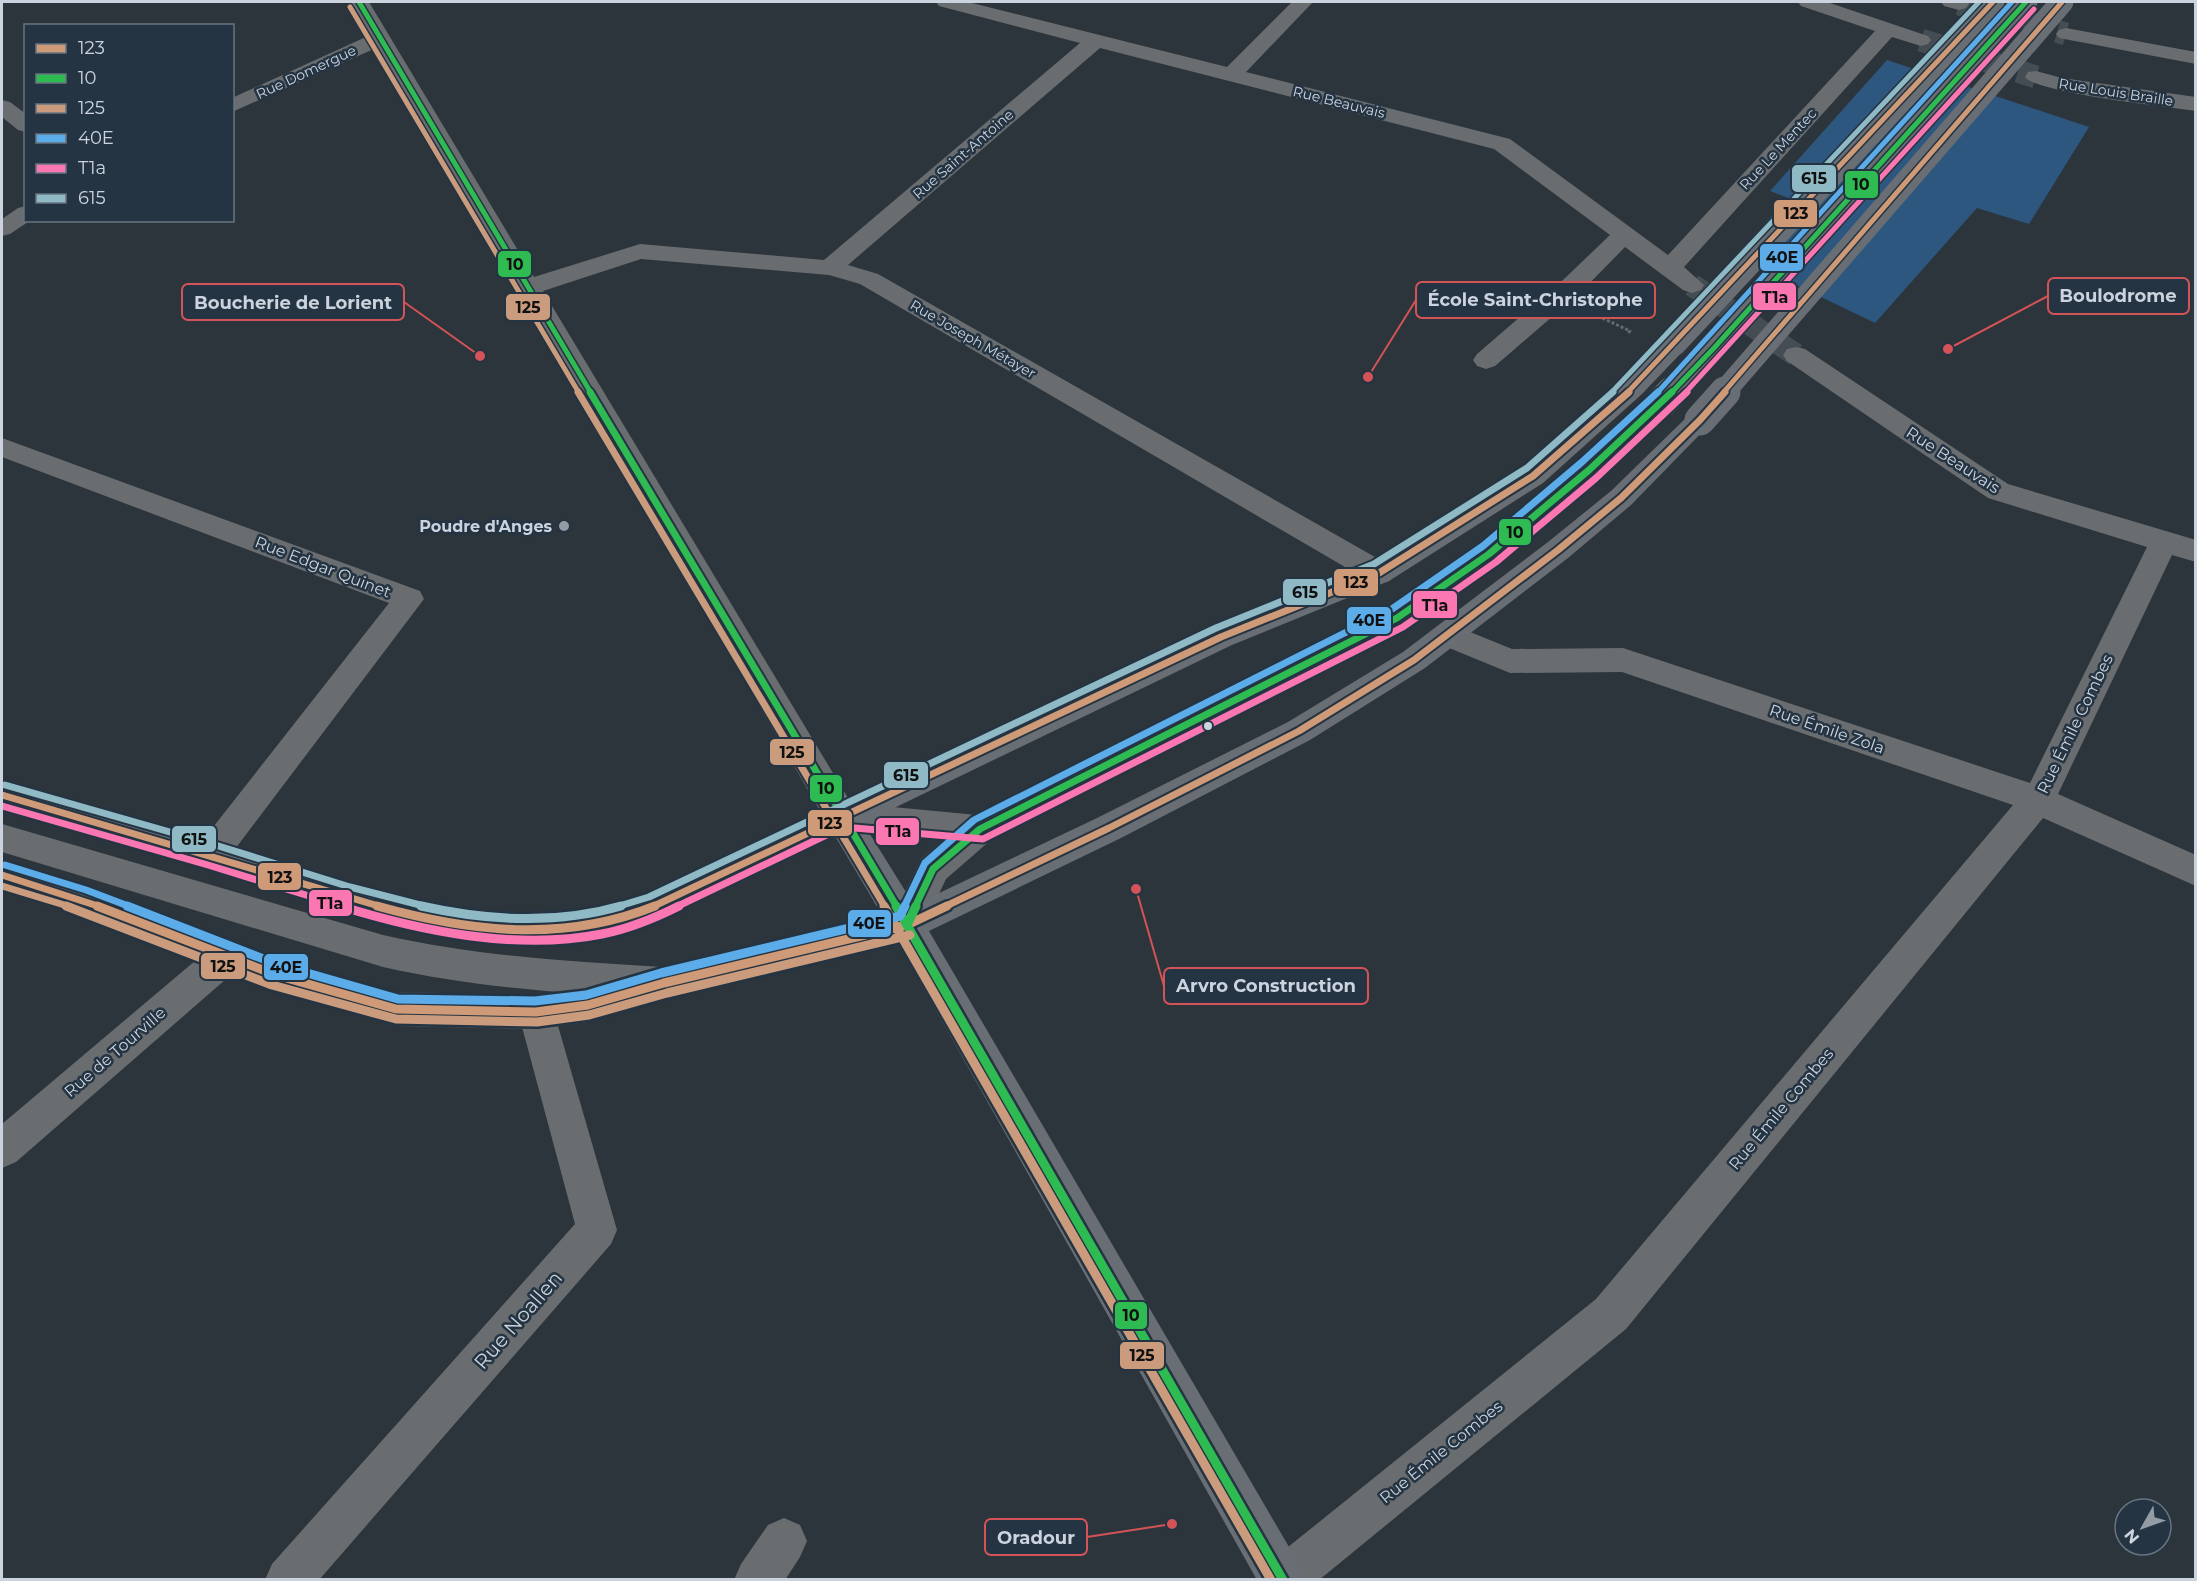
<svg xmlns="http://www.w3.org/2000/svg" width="2197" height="1581" font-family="Montserrat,sans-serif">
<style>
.green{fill:#2d577f}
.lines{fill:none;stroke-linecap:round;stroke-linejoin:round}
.minor-tunnel{stroke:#444c54;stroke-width:23;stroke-dasharray:23 11;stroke-linecap:butt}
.path{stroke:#666a6e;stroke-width:3;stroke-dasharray:3 2;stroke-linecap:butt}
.minor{fill:#696d70;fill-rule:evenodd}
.major{fill:#686e73;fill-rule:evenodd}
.minor-bridge-far1{stroke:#696d70;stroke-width:23}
.minor-bridge{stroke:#696d70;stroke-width:31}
.major-bridge-far1{stroke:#686e73;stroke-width:23}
.major-bridge{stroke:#686e73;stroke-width:31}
.bus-1-far2-casing{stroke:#253443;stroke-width:8}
.bus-1-far1-casing{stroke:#253443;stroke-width:11}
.bus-1-casing{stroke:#253443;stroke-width:14}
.bus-2-far2-casing{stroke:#253443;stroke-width:8}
.bus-2-far1-casing{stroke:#253443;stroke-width:11}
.bus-2-casing{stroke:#253443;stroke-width:14}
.bus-3-far2-casing{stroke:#253443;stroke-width:8}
.bus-3-far1-casing{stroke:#253443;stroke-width:11}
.bus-3-casing{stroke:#253443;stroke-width:14}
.bus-4-far2-casing{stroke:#253443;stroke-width:8}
.bus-4-far1-casing{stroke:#253443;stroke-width:11}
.bus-4-casing{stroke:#253443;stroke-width:14}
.bus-5-far2-casing{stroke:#253443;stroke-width:8}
.bus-5-far1-casing{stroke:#253443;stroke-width:11}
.bus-5-casing{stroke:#253443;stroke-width:14}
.bus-6-far2-casing{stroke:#253443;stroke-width:8}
.bus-6-far1-casing{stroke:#253443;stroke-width:11}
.bus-6-casing{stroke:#253443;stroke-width:14}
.bus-1-far2{stroke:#ce9a77;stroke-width:5}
.bus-1-far1{stroke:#ce9a77;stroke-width:7}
.bus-1{stroke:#ce9a77;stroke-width:9}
.bus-2-far2{stroke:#2ebc52;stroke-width:5}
.bus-2-far1{stroke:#2ebc52;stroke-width:7}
.bus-2{stroke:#2ebc52;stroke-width:9}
.bus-3-far2{stroke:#ca9c7d;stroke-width:5}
.bus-3-far1{stroke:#ca9c7d;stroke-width:7}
.bus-3{stroke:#ca9c7d;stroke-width:9}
.bus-4-far2{stroke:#5bace8;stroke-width:5}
.bus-4-far1{stroke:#5bace8;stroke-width:7}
.bus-4{stroke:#5bace8;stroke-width:9}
.bus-5-far2{stroke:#fb77b2;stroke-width:5}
.bus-5-far1{stroke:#fb77b2;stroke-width:7}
.bus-5{stroke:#fb77b2;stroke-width:9}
.bus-6-far2{stroke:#8eb9c5;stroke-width:5}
.bus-6-far1{stroke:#8eb9c5;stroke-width:7}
.bus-6{stroke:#8eb9c5;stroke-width:9}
.poi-dot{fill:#939ca5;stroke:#253443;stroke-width:2}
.bus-dot{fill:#cbd4de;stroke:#253443;stroke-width:2}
.labels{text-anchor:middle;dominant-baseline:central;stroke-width:5;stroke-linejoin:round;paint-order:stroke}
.far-street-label{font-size:14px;fill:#cbd4de;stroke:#253443}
.street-label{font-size:16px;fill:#cbd4de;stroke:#253443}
.poi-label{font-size:16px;font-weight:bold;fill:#cbd4de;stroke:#253443;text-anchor:end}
.near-street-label{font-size:20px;fill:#cbd4de;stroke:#253443}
.leader{fill:none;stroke:#d35356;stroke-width:2}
.callout-dot{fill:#d35356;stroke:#253443;stroke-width:2}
.callout{fill:#253443;stroke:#d35356;stroke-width:2}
.callout-label{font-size:18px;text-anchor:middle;font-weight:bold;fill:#cbd4de}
.line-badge{stroke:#253443;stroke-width:2}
.pale-badge-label{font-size:16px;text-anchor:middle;font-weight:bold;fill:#111}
</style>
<rect width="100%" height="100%" fill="#2c343c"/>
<!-- green -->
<path class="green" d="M1887,60l202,67 -60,97 -52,-16 -102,115 -140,-67 53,-58 -18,-7z"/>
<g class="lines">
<!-- minor-tunnel -->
<path class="minor-tunnel" d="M1959,4l107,30
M1921,40l115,37
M1692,285l104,70"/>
<!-- path -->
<path class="path" d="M1598,316l32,15 -2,2"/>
<!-- minor -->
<path class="minor" d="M349,2h20l165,275 106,-33 184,16 256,-217 -141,-37 -3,-4h32l259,65 65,-65h21l-67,70 264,67 158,116 207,-224 -74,-25 -3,-4h29l101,34 3,4 -3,4 -7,2 -29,-9 -208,230 20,18 -3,5 -9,3 -9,-3 -58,-43 -44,45 -86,74 -9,3 -9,-3 -4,-6 4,-6 86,-74 47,-45 -116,-86 -394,-101 -252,217 30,9 511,291 5,8 -5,8 -10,3 -10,-3 -509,-297 -31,-9 -188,-16 -98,32 308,512 126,12 409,-205 93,-64 100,-83 74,-67 9,-3 9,3 4,6 -4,6 -72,69 -100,85 -91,64 -416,213 -46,40 -27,57 -12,5 -12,-5 -6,-11 32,-66 22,-19 -102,-10 -12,-4 -453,-778 -144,64v-14l136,-62z
M1941,2h26l2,2 -3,4 -7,2 -15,-4z
M2066,28l130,24v12l-137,-26 -3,-4 3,-4z
M2036,71l26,7 134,19v14c-27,-4 -160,-18 -171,-34l3,-5z
M2,100l8,2 16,12v18l-8,-2 -16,-13z
M26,206v14h5l-21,14 -8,2v-17l16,-11z
M1796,347l9,2 203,135 188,56v22l-24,-7 -114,239 138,61v31l-153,-68 -417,511 -307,251h-59l7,-16 329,-265 417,-494 -391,-133 -112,1 -73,-30 -4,-8 4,-8 11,-4 64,26 111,-1 407,135 117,-236 -159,-49 -201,-137 -4,-6 4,-6z
M2,438l418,153 4,8 -201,266 -12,5 -12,-5 -5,-10 5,-10 190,-242 -387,-146z
M2,824l381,111c92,21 185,26 279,32l13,4 5,12 -5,12 -13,4c-94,-6 -187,-11 -279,-32l-381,-115z
M228,939l13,5 5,11 -5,11 -225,196 -14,6v-44l213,-180z
M536,995l13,5 5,12 63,218 -6,14 -292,336h-54l7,-16 303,-340 -57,-212 5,-12z
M784,1518l16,7 7,16 -7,16 -15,23h-51l7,-16 27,-39z"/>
<!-- major -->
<path class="major" d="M1675,336l9,2 4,6 -4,6 -42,44 -99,89 -154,98 -157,64 -369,178 51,82 183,-87 191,-96 115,-70 145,-110 63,-51 79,-77 10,-3 10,3 4,6 -83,85 -63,53 -143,110 -115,72 -189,98 -192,93 370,633 7,16h-49l-359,-637 -234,56 -76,23 -52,7 -140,-3 -120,-35 -199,-77 -75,-24v-30l80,25 195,74 119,33 140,3 52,-7 76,-21 218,-52 -47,-79 -170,82 -65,22 -61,7 -66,-6 -85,-16 -177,-55 -209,-61v-28l209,59 177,55 85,14 66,6 61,-7 44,-14 566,-265 159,-64 154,-96 101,-87 42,-44z"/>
<!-- minor-bridge-far1 -->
<path class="minor-bridge-far1" d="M1671,393l43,-45 312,-346"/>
<!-- minor-bridge -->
<path class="minor-bridge" d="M1662,402l10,-10"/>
<!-- major-bridge-far1 -->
<path class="major-bridge-far1" d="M1675,344l318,-342
M1723,393l339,-391"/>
<!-- major-bridge -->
<path class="major-bridge" d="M1700,420l25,-28"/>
<!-- bus-1-far2 casing -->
<g class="bus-1-far2-casing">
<path id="bus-1-far2" d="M1627,393l366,-391
M1723,393l339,-391"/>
</g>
<!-- bus-1-far1 casing -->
<g class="bus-1-far1-casing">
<path id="bus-1-far1" d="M2,795l380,112
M2,875l99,32
M652,907l569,-270 158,-64 154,-97 96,-84
M944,907l165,-79 190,-97 115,-71 144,-110 63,-52 79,-78 25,-28"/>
</g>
<!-- bus-1 casing -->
<g class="bus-1-casing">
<path id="bus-1" d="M97,906l179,69 120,34 140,3 52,-7 76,-22 243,-58 40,-19
M377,906c93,26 186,37 278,0"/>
</g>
<!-- bus-2-far2 casing -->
<g class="bus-2-far2-casing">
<path id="bus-2-far2" d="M359,2l232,391
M1671,393l43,-45 312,-346"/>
</g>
<!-- bus-2-far1 casing -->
<g class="bus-2-far1-casing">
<path id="bus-2-far1" d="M590,392l307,515
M915,907l18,-38 47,-40 417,-211 92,-64 100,-84 83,-78"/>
</g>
<!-- bus-2 casing -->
<g class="bus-2-casing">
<path id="bus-2" d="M896,906l387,674
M907,925l9,-19"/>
</g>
<!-- bus-3-far2 casing -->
<g class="bus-3-far2-casing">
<path id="bus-3-far2" d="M350,7l229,386"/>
</g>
<!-- bus-3-far1 casing -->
<g class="bus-3-far1-casing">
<path id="bus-3-far1" d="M578,392l307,515
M2,886l69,21"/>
</g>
<!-- bus-3 casing -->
<g class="bus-3-casing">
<path id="bus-3" d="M66,906l206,79 124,34 141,3 52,-7 78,-22 243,-58
M884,906l387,674"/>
</g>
<!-- bus-4-far2 casing -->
<g class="bus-4-far2-casing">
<path id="bus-4-far2" d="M1657,393l355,-391"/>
</g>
<!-- bus-4-far1 casing -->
<g class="bus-4-far1-casing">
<path id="bus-4-far1" d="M5,865l81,25 45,17
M904,907l21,-44 49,-43 418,-211 91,-63 99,-84 76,-70"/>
</g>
<!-- bus-4 casing -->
<g class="bus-4-casing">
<path id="bus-4" d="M127,906l152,59 119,34 137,2 51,-6 75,-22 239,-57 5,-10"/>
</g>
<!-- bus-5-far2 casing -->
<g class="bus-5-far2-casing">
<path id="bus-5-far2" d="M1685,393l349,-384"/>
</g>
<!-- bus-5-far1 casing -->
<g class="bus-5-far1-casing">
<path id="bus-5-far1" d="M2,806l206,59 137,42
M676,907l167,-80 140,12 420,-212 93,-65 100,-84 91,-86"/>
</g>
<!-- bus-5 casing -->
<g class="bus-5-casing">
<path id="bus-5" d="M340,906c81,25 176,45 262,28 26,-5 53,-16 77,-28"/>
</g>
<!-- bus-6-far2 casing -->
<g class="bus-6-far2-casing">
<path id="bus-6-far2" d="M1611,393l368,-391"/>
</g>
<!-- bus-6-far1 casing -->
<g class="bus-6-far1-casing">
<path id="bus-6-far1" d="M5,785l207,59 138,43 78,20
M616,907l33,-10 567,-269 158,-64 153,-96 86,-76"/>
</g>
<!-- bus-6 casing -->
<g class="bus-6-casing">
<path id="bus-6" d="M421,906c67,15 134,19 200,0"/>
</g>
<!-- bus-1-far2 -->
<use href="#bus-1-far2" class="bus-1-far2"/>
<!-- bus-1-far1 -->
<use href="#bus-1-far1" class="bus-1-far1"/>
<!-- bus-1 -->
<use href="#bus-1" class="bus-1"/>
<!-- bus-2-far2 -->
<use href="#bus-2-far2" class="bus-2-far2"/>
<!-- bus-2-far1 -->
<use href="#bus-2-far1" class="bus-2-far1"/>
<!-- bus-2 -->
<use href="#bus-2" class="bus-2"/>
<!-- bus-3-far2 -->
<use href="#bus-3-far2" class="bus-3-far2"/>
<!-- bus-3-far1 -->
<use href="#bus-3-far1" class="bus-3-far1"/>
<!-- bus-3 -->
<use href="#bus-3" class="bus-3"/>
<!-- bus-4-far2 -->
<use href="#bus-4-far2" class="bus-4-far2"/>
<!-- bus-4-far1 -->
<use href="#bus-4-far1" class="bus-4-far1"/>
<!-- bus-4 -->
<use href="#bus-4" class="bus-4"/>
<!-- bus-5-far2 -->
<use href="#bus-5-far2" class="bus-5-far2"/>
<!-- bus-5-far1 -->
<use href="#bus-5-far1" class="bus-5-far1"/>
<!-- bus-5 -->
<use href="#bus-5" class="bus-5"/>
<!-- bus-6-far2 -->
<use href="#bus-6-far2" class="bus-6-far2"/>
<!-- bus-6-far1 -->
<use href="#bus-6-far1" class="bus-6-far1"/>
<!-- bus-6 -->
<use href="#bus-6" class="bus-6"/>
</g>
<!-- markers -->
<circle class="poi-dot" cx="564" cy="526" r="6"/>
<circle class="bus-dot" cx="1208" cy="726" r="5"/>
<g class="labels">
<!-- far-street labels -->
<g class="far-street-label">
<text transform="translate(306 72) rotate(-25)">Rue Domergue</text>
<text transform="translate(2116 92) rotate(9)">Rue Louis Braille</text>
<text transform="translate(1339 102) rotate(14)">Rue Beauvais</text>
<text transform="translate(1778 149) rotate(-47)">Rue Le Mentec</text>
<text transform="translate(963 154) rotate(-41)">Rue Saint-Antoine</text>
<text transform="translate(973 339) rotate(30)">Rue Joseph Métayer</text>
</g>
<!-- street labels -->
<g class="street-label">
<text transform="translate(1953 460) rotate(33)">Rue Beauvais</text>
<text transform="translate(323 567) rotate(21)">Rue Edgar Quinet</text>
<text transform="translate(2075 724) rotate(-64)">Rue Émile Combes</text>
<text transform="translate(1827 729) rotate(19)">Rue Émile Zola</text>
<text transform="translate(115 1052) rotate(-41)">Rue de Tourville</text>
<text transform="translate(1781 1109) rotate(-50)">Rue Émile Combes</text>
<text transform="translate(1441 1452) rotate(-39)">Rue Émile Combes</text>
</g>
<!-- poi labels -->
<g class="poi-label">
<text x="552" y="526">Poudre d'Anges</text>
</g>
<!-- near-street labels -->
<g class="near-street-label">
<text transform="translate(518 1320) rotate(-49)">Rue Noallen</text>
</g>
</g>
<!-- callouts -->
<path class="leader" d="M1948 349L2048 296M1368 377L1416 300M480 356L404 302M1136 889L1164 986M1172 1524L1087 1537"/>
<g class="callout-dot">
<circle cx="1948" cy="349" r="6"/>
<circle cx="1368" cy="377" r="6"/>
<circle cx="480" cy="356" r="6"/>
<circle cx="1136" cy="889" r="6"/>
<circle cx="1172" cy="1524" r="6"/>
</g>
<g class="callout">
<rect x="2048" y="278" width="141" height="36" rx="6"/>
<rect x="1416" y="282" width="239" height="36" rx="6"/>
<rect x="182" y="284" width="222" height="36" rx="6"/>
<rect x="1164" y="968" width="204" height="36" rx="6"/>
<rect x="985" y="1519" width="102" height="36" rx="6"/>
</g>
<g class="callout-label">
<text x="2118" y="302">Boulodrome</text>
<text x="1535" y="306">École Saint-Christophe</text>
<text x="293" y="309">Boucherie de Lorient</text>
<text x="1266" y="992">Arvro Construction</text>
<text x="1036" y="1544">Oradour</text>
</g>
<g class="line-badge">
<rect x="1791" y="164" width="46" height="29" rx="6" fill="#8eb9c5"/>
<rect x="1844" y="170" width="35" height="29" rx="6" fill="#2ebc52"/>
<rect x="1773" y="199" width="45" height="29" rx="6" fill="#ce9a77"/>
<rect x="1759" y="243" width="45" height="29" rx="6" fill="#5bace8"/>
<rect x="497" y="250" width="35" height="28" rx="6" fill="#2ebc52"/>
<rect x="1752" y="282" width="45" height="29" rx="6" fill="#fb77b2"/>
<rect x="505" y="293" width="46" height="28" rx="6" fill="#ca9c7d"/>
<rect x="1498" y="518" width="34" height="28" rx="6" fill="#2ebc52"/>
<rect x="1333" y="568" width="46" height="29" rx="6" fill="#ce9a77"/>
<rect x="1282" y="578" width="45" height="28" rx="6" fill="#8eb9c5"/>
<rect x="1412" y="590" width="46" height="29" rx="6" fill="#fb77b2"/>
<rect x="1346" y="606" width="46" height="29" rx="6" fill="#5bace8"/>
<rect x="769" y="738" width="46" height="28" rx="6" fill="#ca9c7d"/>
<rect x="883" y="761" width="46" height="28" rx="6" fill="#8eb9c5"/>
<rect x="809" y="774" width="34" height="29" rx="6" fill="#2ebc52"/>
<rect x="807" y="809" width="46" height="28" rx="6" fill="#ce9a77"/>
<rect x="875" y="817" width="45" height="29" rx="6" fill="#fb77b2"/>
<rect x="171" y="825" width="46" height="28" rx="6" fill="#8eb9c5"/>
<rect x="257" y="862" width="45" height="29" rx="6" fill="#ce9a77"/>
<rect x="308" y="889" width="45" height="28" rx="6" fill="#fb77b2"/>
<rect x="847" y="909" width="45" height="29" rx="6" fill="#5bace8"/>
<rect x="200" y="952" width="46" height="28" rx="6" fill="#ca9c7d"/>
<rect x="263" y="953" width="46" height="28" rx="6" fill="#5bace8"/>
<rect x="1114" y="1301" width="34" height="29" rx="6" fill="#2ebc52"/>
<rect x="1119" y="1341" width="46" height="29" rx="6" fill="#ca9c7d"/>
</g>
<g class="pale-badge-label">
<text x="1814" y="184">615</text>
<text x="1861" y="190">10</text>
<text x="1796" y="219">123</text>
<text x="1782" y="263">40E</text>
<text x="515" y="270">10</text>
<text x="1775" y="303">T1a</text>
<text x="528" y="313">125</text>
<text x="1515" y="538">10</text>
<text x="1356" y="588">123</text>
<text x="1305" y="598">615</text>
<text x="1435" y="611">T1a</text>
<text x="1369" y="626">40E</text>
<text x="792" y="758">125</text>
<text x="906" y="781">615</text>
<text x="826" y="794">10</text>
<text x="830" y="829">123</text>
<text x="898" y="837">T1a</text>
<text x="194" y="845">615</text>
<text x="280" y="883">123</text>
<text x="330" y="909">T1a</text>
<text x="869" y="929">40E</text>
<text x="223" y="972">125</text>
<text x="286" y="973">40E</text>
<text x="1131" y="1321">10</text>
<text x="1142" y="1361">125</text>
</g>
<!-- border -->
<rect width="2197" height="1581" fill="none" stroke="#cbd4de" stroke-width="6"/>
<!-- legend -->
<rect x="24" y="24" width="210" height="198" fill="#253443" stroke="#677481" stroke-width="1.5"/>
<rect x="36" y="44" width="30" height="9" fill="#ce9a77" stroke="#677481" stroke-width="1.5"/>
<text x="78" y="54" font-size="18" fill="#cbd4de">123</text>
<rect x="36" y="74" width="30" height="9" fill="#2ebc52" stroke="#677481" stroke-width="1.5"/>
<text x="78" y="84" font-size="18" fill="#cbd4de">10</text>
<rect x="36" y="104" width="30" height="9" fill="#ca9c7d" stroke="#677481" stroke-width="1.5"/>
<text x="78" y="114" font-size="18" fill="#cbd4de">125</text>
<rect x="36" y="134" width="30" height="9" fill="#5bace8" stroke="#677481" stroke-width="1.5"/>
<text x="78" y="144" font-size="18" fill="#cbd4de">40E</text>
<rect x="36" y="164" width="30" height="9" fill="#fb77b2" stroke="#677481" stroke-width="1.5"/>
<text x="78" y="174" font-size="18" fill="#cbd4de">T1a</text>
<rect x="36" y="194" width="30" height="9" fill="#8eb9c5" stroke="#677481" stroke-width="1.5"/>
<text x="78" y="204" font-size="18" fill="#cbd4de">615</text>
<!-- north arrow -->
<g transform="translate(2143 1527) rotate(230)"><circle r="28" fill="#253443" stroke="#677481" stroke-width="1.5"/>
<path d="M0-4.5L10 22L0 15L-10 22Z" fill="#939ca5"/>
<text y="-9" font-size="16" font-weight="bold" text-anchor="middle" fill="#cbd4de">N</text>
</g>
</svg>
